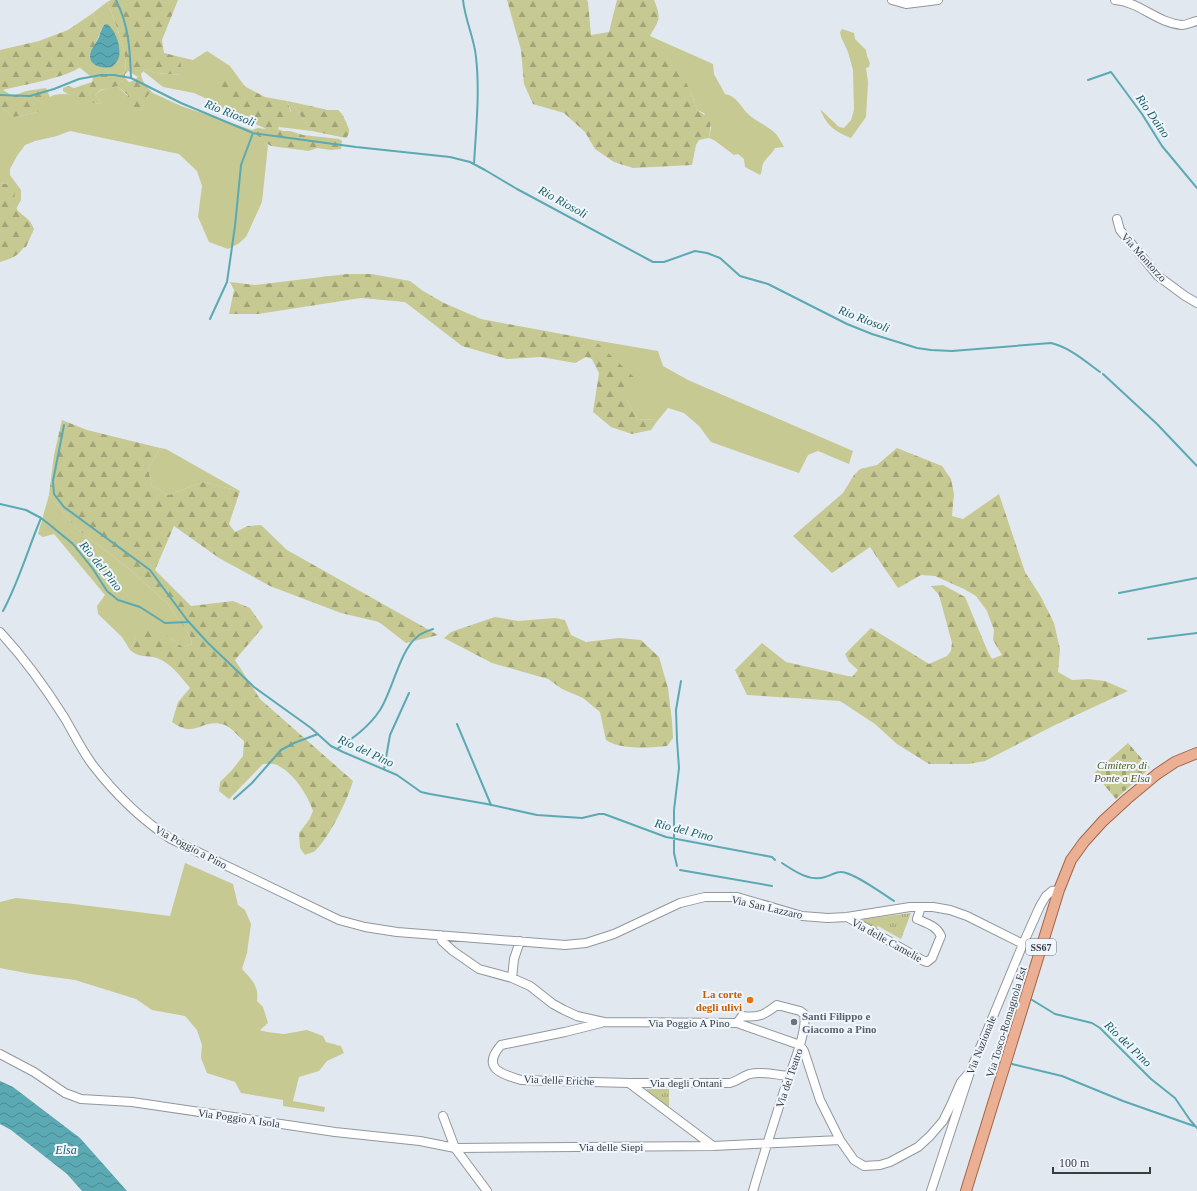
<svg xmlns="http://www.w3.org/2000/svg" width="1197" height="1191" font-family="'Times New Roman',serif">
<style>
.grass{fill:#c6c991}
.forest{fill:url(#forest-firs);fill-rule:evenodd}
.cemetery{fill:url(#cemetery-stones)}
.park{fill:url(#park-tufts)}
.water{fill:url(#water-waves)}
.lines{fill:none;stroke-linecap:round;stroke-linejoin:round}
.stream{stroke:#5ba9b3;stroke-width:2}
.minor-casing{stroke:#91979d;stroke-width:10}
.major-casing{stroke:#a46547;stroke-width:12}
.minor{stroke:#fff;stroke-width:8}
.major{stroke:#ebaf93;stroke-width:10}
.food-dot{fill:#e8710a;stroke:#eff6fd;stroke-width:1.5}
.worship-dot{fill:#6b7280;stroke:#eff6fd;stroke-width:1.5}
.labels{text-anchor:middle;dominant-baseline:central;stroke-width:4;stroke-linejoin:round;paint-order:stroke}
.shield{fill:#eff6fd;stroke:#707479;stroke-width:1}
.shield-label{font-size:10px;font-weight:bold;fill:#3a3d40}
.street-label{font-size:11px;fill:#3a3d40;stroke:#eff6fd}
.park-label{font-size:11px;font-style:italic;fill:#5b5c1a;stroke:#eff6fd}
.food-label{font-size:11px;font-weight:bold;fill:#c56008;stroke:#eff6fd;text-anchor:end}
.worship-label{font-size:11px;font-weight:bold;fill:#5b616d;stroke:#eff6fd;text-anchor:start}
.water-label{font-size:12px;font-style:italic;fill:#1b5c64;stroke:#eff6fd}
</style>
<defs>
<pattern id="forest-firs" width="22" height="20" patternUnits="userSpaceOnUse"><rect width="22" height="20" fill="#c6c991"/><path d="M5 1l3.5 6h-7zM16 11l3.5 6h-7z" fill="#a2a478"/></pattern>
<pattern id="cemetery-stones" width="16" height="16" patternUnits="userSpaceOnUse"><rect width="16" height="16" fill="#c6c991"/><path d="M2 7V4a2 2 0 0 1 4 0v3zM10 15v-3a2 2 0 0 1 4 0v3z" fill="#a2a478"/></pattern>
<pattern id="park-tufts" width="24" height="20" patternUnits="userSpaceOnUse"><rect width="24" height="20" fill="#c6c991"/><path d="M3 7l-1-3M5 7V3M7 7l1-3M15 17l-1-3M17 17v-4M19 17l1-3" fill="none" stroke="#a2a478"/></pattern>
<pattern id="water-waves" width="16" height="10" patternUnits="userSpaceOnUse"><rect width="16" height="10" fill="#5ba9b3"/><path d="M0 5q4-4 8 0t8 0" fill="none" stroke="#4c8b93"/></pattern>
</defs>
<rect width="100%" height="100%" fill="#e2e8ef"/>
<!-- grass -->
<path class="grass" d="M107,2c5,11 26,63 16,71 -4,4 -26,2 -33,3l-11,-9 12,-15 -1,7 29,-9 -4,-16 -11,-9 -3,5 -6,-9 -2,-8z
M842,29l12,4 1,6 11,11 1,6 3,7 -1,4 -3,1 2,14 -2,35 -15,21c-17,-7 -24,-12 -31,-29l19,18 5,1 7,-8 3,-10 -1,-40 -5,-18 -7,-15 -1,-5z
M650,36l63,28 1,10 11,20c11,2 14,10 21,18 8,9 21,13 30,22 3,4 6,9 8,13l-9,1c-2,4 -9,11 -11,14 -3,4 -1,9 -4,13l-15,-8 -1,-8 -6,-5 -4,1 -20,-15 -5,-2 2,-11 -7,-14 -7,-3 -6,-18z
M207,51l23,15 16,22 -6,-4 -14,7 8,21 -20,-7 -9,-7 -11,-5 -31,-6 -20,-16 2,-2 11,4 25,2 -1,-18 13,3z
M117,86l11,10 20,8 -2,-6 3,-4 4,-1 28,13 71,24 16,15 -6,57 -16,35 -8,7 -10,5 -19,-7 -11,-25 4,-31 -5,-15 -18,-17 -109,-23 -13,5 -22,5 -10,4 -8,11 -7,13v6l11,15v10l-5,9 -10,-25 -6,-1v-75h2l12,9 25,-5c3,-5 7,-13 11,-15 11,-7 35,0 45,7l6,-1 -6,-8c6,-7 14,-6 22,-9z
M287,101l5,1c6,11 13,19 20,29l-33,-4 12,-16z
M594,340l64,11 5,15 25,14 165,71 -4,13 -31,-13 -10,4 -9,18 -88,-31 -12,-16 -15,-13 -16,-5 -10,12 -21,-1 -10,-19 -17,-44z
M160,448l6,1 74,42 -38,-9 -33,13 -17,-9 -4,-17z
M49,495l27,33 51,39 41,37 22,32 2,8 -9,3 -13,-9 -34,-2 -6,14 -8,-13 -24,-23 -1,-8 8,-11 -51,-61 -11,3 -5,-3z
M185,863l48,21 5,21 7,5 6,14 -4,29 -5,16c10,11 17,17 15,32l6,6 5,16 -8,7 7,2 17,2 23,-4 16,6 3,6 15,4 3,7 -17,8 -8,10 -20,6 -6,24 32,6 -1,5 -41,-6v-6l-42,-7 -6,-11 -28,-9 -6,-15 1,-13 -5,-15 -12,-14 -33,-6 -16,-11 -61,-19 -44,-6 -31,-6v-66l16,-4 58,6 96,12z"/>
<!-- forest -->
<path class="forest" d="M111,0h67l-16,40 2,13 16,4 2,18 -26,-2 -11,-4 -4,5c1,8 6,13 12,19l-4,1 -3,4 3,6c-3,5 -5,9 -11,11l-12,-8 2,-12 -11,-9 -6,2 -11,2 -5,5 6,8 -6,1c-10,-7 -23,-5 -32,-13v-3l5,-2 6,2 18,-6 1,-4 -3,-2c7,-1 29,0 33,-3 10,-8 -11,-60 -16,-71zM128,71l10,6 -5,4 -4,1 -4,-4v-4z
M507,0h80l1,2 3,33 18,-3 8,-32h37c8,19 5,20 -4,36l11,10 15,18 15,28 6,18 14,9 -2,19 -10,2 -3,5 -4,20 -59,3 -19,-6 -19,-13 -10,-17 -21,-19 -31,-9 -9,-20 -3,-34z
M93,13l2,8 6,9c-4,11 -13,30 -22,38 -15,10 -57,17 -76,22l10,6 13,-5 20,-3 4,9 -11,15 -25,5 -12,-9h-2v-58l39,-9 29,-11z
M230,80l10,4 25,13 22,4 6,17 -5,6 -8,1 -2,4 5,2h7l13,4 36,4 3,2 -1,8 -10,1 -14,-2 -8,3 -38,-5 -7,-4 -12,-12 6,-2 8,1c-9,-6 -28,-9 -33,-18 -5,-9 -6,-18 -12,-26l3,-4z
M292,102l36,8h10c5,4 5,6 8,12 2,6 6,9 0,16l-34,-7c-7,-10 -14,-18 -20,-29z
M0,183l6,1 9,8c-4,25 12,19 19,37l-8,18c-4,1 -4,3 -7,6 -5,5 -13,7 -19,9z
M347,274h24l39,7 13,10 21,12 37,16 113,21 41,38 -8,22 10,19 21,1 -7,10 -19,4 -21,-7 -18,-15 6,-39 -7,-14 -6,-2 -11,6 -34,-6 -34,2 -45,-13 -57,-44 -44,-4 -103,16h-29l5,-24 -4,-8 25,3z
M62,420l25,10 73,18 -12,21 4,17 17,9 33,-13 38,9 -11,33 6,8 13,-6 13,-1 26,25 151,85 -32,8 -27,-21 -38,-9 -71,-27 -51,-28 -45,-32 -19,44 36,36 42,-5 17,7 13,19 -28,33 25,39 93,82c-5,18 -23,55 -37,69 -3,3 -7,3 -11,5l-5,-7 -1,-15 10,-13 4,-9c-6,-17 -18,-36 -34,-45 -4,-3 -11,-2 -16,-2l-34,35 -10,-8 1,-9 12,-12 11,-14 1,-15c-5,-4 -12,-13 -19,-16 -24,-8 -29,15 -53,-3l6,-20 12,-14c-9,-11 -19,-25 -33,-30 -10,-3 -18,0 -27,-8l6,-14 12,-10 22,12 13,9 9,-3 -2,-8 -22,-32 -41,-37 -51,-39 -27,-33 5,-40z
M897,448l45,18 9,13 3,15 -2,22 11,3 36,-25 26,78 16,25 13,26 6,26 -2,23 14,8 16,-1 17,2 23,10 -73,34 -70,36 -17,3h-39l-32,-20 -22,-20 -35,-23 -93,-6 -12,-25 27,-27 24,19 66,15 6,-7 -9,-8 -4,-8 26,-26 58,36 18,-8 4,-5 1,-8 -13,-48 -8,-9 12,-1 22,12 23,55 4,7 10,-4 -9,-15 1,-10 -7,-19 -11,-15 -12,-7 -29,-13 -14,-1 -23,13 -28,-41 -38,26 -39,-37 50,-43 11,-18 6,-6 17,-4z
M495,617l23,4 37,-3 10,2 6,15 15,7 33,-4 22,2 18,17 9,31 4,33 1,17 -6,8c-16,2 -47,4 -61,-6l-6,-28 -17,-14 -21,-9 -14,-10 -56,-16 -48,-25 7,-6z"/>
<!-- cemetery -->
<path class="cemetery" d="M1128,743l22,25 -34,31 -22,-26z"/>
<!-- park -->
<path class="park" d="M911,913l-10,26 -23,-13 -3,5 -14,-10 4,-2z
M647,1089h22v19l-22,-15z"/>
<!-- water -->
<path class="water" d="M107,24c9,6 14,23 12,33 -1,4 -4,7 -7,10 -11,2 -26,-2 -21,-16 2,-5 6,-9 8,-14 1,-5 3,-8 5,-12z
M0,1081l13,6 67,51 47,53h-45l-15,-17 -56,-44 -11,-6z"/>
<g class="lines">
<!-- stream -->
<path class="stream" d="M116,0c13,26 14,49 15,78
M463,0c2,20 11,37 13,57 4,35 0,72 -2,107
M1088,80l23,-8 31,42 20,32 35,42
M0,95l30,1 24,-7 25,-10 22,-4h13l17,3 50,25 72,30 103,14 94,10 20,5 15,8 32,19 136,73h11l31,-11 12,2 13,5 20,18 28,8 79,40 25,10 45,14 14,2 21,1 99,-8c18,4 34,18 49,29
M210,319l17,-37 8,-56 6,-61 12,-32
M1103,374l54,50 40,42
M64,425l-11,56 1,13 10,13 86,63 37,50 21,23 46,44 57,41 20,18 12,6 54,23 24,17 9,2 57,10 50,11 45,3 17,-4h5l62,23 106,20 3,3
M0,504l26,6 15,8 9,7 23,19 20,25 14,22 11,9 22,7 25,16 23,-1
M1119,593l78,-15
M3,611c16,-30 25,-62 38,-93
M1148,639l49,-6
M457,724l34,81
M337,749c16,-11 32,-22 43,-39 12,-18 20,-60 37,-73 4,-4 11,-6 16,-8
M384,769l6,-34 19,-42
M234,799l18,-16 29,-33 13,-7 24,-9
M782,863c12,8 28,19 43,14 5,-1 10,-5 15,-5 12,-1 43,22 54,29
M677,866l-3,-13v-43l5,-42 -2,-28 -1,-30 5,-29
M680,870l92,16
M1029,998l26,16 37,9 8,5 51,51 24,19 15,22 7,8
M1012,1064l50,12 61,25 71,25"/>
<!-- minor casing -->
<g class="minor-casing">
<path id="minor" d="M892,0l14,4 32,-4
M1115,0c25,2 42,23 67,25 5,0 10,-3 15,-4
M1117,219l3,11 38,46 27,20 12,7
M0,632c24,26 45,55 64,85 9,15 17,32 28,47 23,30 47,54 79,75l168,81 26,7 32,5 168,13 21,-2 28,-9 66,-31 25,-6h32l65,19 26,2 19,-1 63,-10h23l17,3 17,6 56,28
M847,917l77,44 3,1 5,-4 9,-22c-4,-10 -15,-13 -24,-17l4,-12
M440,935l2,6 11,10 26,18 33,9 18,8 23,18 11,6 13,6 27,6 133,1 63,22 4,6 16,49 20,40 14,20 10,6 16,-1 10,-3 28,-15 12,-11 13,-15 7,-14 11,-25 9,-10
M512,978l2,-19 6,-18
M601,1023l-36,9 -64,13c-20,23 0,29 20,35l108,3h101c7,-2 15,-8 20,-9 12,-3 27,1 39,2
M737,1023l5,-7c17,2 22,-1 35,-11l23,6 4,3c4,17 -13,56 -19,74 -11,34 -22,68 -32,103
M0,1054l34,18 31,21 16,6 51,3 203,30 85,9 35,7 258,-2 127,-6
M629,1083l84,63
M443,1116l12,32 32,43
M931,1191l39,-119 53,-128 17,-38 6,-10 6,-5 7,-1"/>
</g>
<!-- major casing -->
<g class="major-casing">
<path id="major" d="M966,1191l93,-301 12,-30 13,-18 19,-21 24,-22 30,-25 18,-12 22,-9"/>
</g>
<!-- minor -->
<use href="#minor" class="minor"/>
<!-- major -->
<use href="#major" class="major"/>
</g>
<!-- markers -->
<circle class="food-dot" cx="750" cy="1000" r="4"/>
<circle class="worship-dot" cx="794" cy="1022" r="4"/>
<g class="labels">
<!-- shield labels -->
<rect class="shield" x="1026" y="939" width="30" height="16" rx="3"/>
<g class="shield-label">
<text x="1041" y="947">SS67</text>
</g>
<!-- street labels -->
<g class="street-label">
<text transform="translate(1144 257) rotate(48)">Via Montorzo</text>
<text transform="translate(191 847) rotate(28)">Via Poggio a Pino</text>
<text transform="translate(767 907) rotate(13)">Via San Lazzaro</text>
<text transform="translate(887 940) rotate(29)">Via delle Camelie</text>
<text transform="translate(1006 1022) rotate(-73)">Via Tosco-Romagnola Est</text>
<text x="689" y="1023">Via Poggio A Pino</text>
<text transform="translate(981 1045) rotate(-68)">Via Nazionale</text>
<text transform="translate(789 1078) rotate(-71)">Via del Teatro</text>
<text transform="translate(559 1080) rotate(2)">Via delle Eriche</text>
<text x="686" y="1083">Via degli Ontani</text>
<text transform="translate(239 1118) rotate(8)">Via Poggio A Isola</text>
<text x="611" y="1147">Via delle Siepi</text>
</g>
<!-- park labels -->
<g class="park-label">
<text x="1122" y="765">Cimitero di<tspan x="1122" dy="13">Ponte a Elsa</tspan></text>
</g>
<!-- food labels -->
<g class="food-label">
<text x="742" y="994">La corte<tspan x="742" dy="13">degli ulivi</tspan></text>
</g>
<!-- worship labels -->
<g class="worship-label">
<text x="802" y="1016">Santi Filippo e<tspan x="802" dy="13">Giacomo a Pino</tspan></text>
</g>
<!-- water labels -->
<g class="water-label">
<text transform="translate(230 113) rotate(22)">Rio Riosoli</text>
<text transform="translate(1153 116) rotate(55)">Rio Daino</text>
<text transform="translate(563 202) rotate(29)">Rio Riosoli</text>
<text transform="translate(864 319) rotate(21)">Rio Riosoli</text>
<text transform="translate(101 566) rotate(51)">Rio del Pino</text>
<text transform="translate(366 751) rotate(25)">Rio del Pino</text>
<text transform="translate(684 830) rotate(14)">Rio del Pino</text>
<text transform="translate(1128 1044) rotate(44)">Rio del Pino</text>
<text x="66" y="1150">Elsa</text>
</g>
</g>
<!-- scale -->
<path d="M1053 1167v6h97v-6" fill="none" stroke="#3a3d40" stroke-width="2"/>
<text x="1059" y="1167" font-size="12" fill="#3a3d40" stroke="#eff6fd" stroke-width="3" paint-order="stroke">100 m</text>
</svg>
